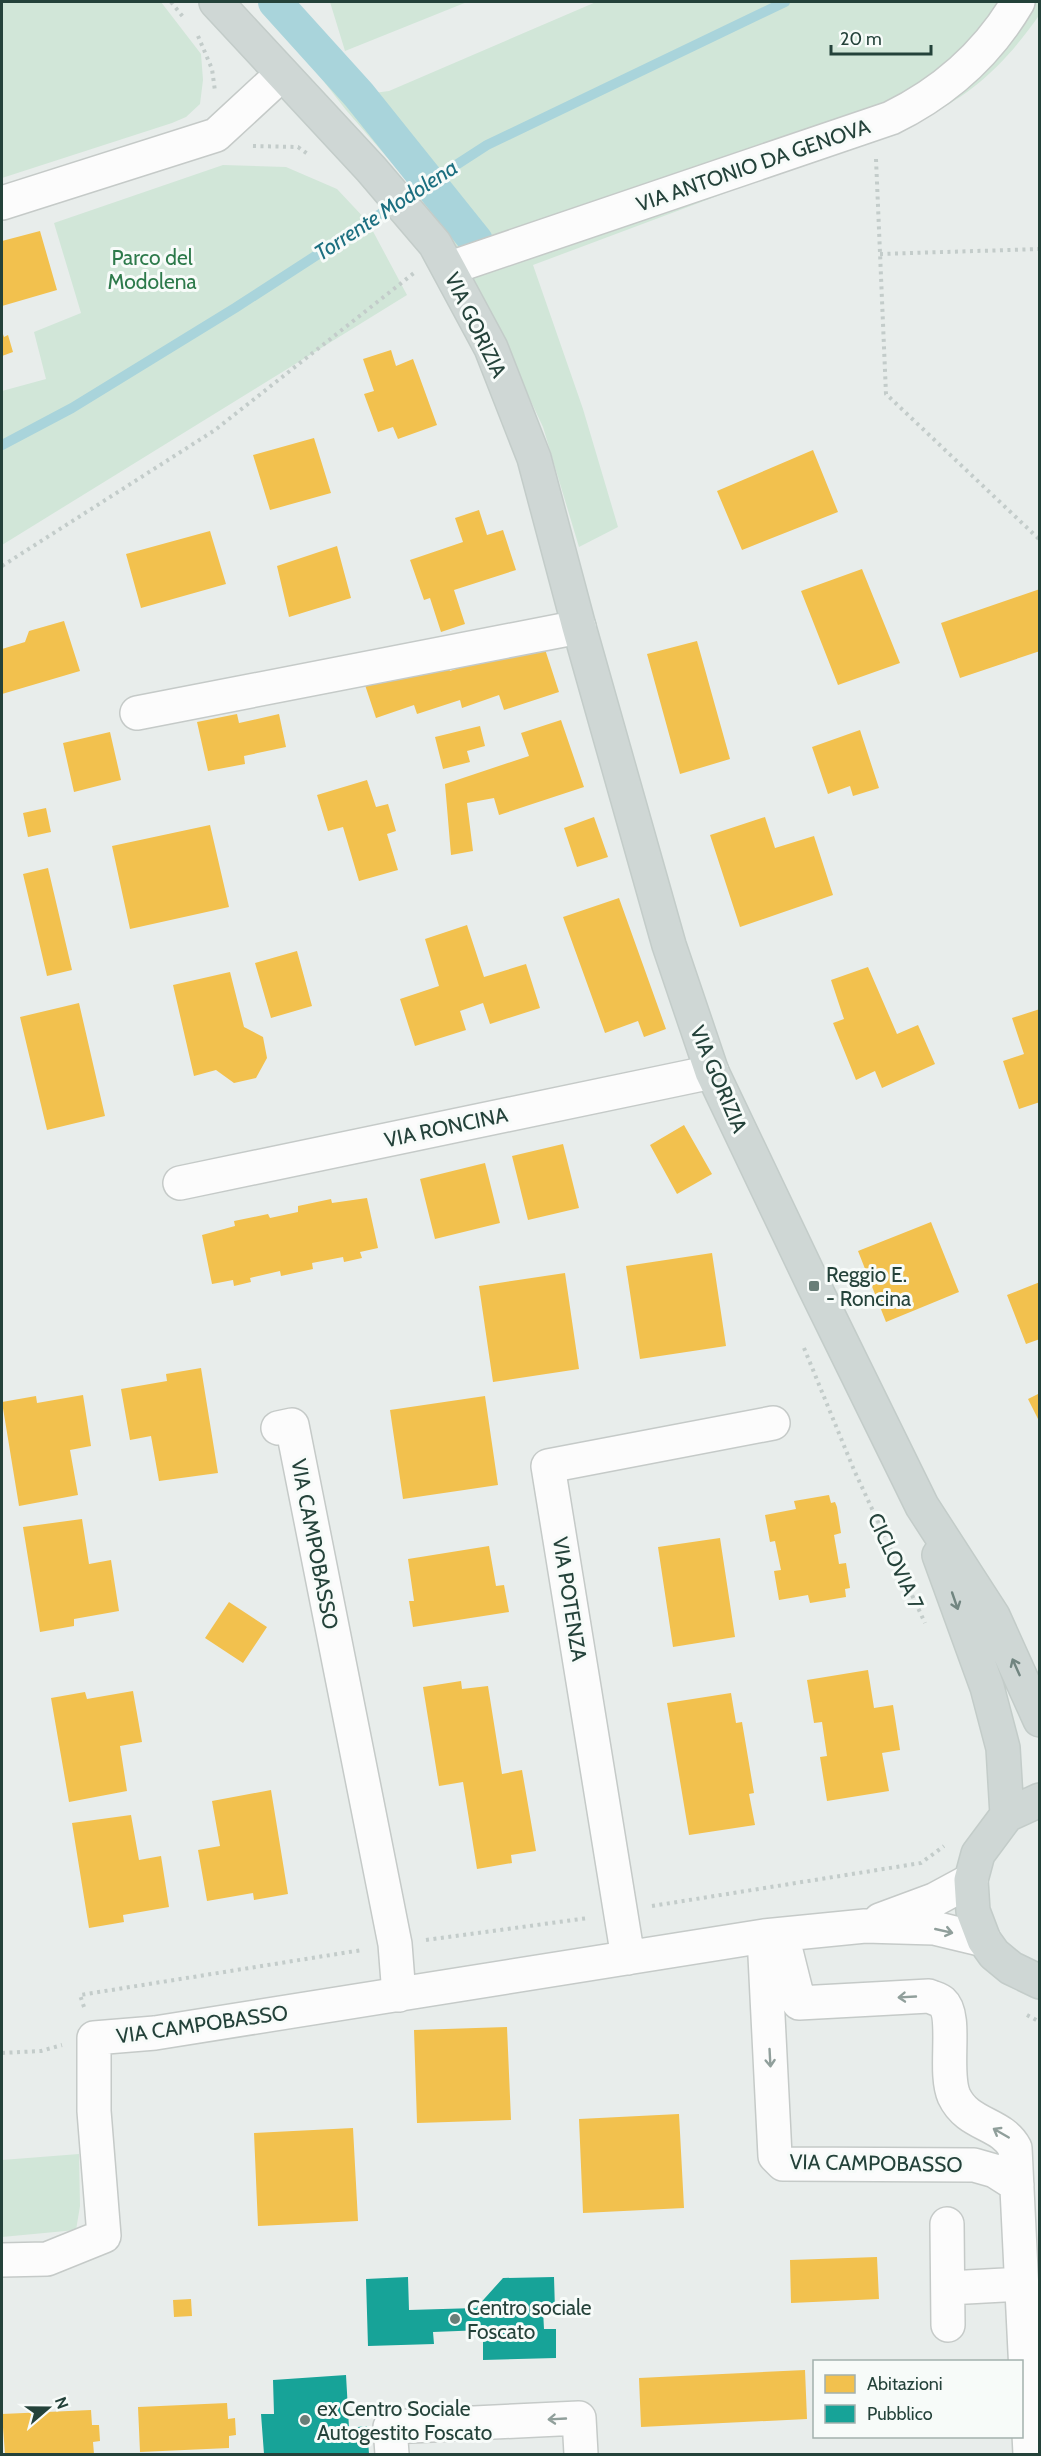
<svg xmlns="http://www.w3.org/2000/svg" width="1041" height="2456" font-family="Cabin,sans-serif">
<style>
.green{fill:#d1e6d8;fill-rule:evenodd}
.homes{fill:#f2c14e}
.public{fill:#17a398}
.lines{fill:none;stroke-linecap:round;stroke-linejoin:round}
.stream{stroke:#a9d4db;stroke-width:10}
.canal{stroke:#a9d4db;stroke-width:34}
.minor-casing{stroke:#c5cac8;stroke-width:36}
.major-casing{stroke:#c3ccc9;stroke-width:36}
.path{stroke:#c3ccca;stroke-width:4;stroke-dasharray:3 4.5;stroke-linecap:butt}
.minor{stroke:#fcfcfc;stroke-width:33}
.major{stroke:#cfd7d5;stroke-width:33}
.oneway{stroke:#718580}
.oneway2{stroke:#909f9b}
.poi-dot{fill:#697e78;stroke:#f7fbf9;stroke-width:2}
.labels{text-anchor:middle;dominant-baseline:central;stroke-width:6;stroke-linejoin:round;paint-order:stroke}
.street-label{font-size:21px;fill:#24423a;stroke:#f7fbf9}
.park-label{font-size:21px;fill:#2d7a4b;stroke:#f7fbf9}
.poi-label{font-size:21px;fill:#24423a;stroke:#f7fbf9;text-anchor:start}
.water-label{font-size:22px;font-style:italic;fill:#1c6f80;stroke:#f7fbf9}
</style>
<rect width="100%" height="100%" fill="#e8edeb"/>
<!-- green -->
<path class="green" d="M2,2h159l40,52 2,26 -3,24 -14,13 -14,6 -170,55z
M262,2h17l80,93 30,-4 207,-89h443l1,12c-35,50 -67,80 -122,107l-385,144 50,144 35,118 -39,20 -36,-120 -77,-164 -28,-47 -92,-106z
M330,2h137l-122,49z
M223,165l63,2 51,22 31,33 39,73 -405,250v-154l44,-12 -12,-47 47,-19 -27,-90zM318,254l-83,54 -102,62 184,-116z
M79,2154l1,52 -4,24 -74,7v-77z"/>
<!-- homes -->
<path class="homes" d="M40,231l17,59 -55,16v-65z
M2,331l2,6 4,-2 5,17 -11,4z
M391,350l5,16 17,-7 24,66 -39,14 -5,-12 -15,5 -14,-38 10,-3 -11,-32z
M314,438l17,55 -61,17 -17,-55z
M813,450l25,62 -96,38 -25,-59z
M479,510l8,25 16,-5 13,40 -62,20 11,34 -24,8 -11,-34 -6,2 -14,-40 53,-18 -8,-24z
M210,531l16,53 -85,24 -15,-54z
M337,546l14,52 -62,19 -12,-51z
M862,569l38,94 -62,22 -37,-94z
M1040,589v62l-80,27 -19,-55z
M64,621l16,50 -78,23v-45l23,-7 4,-11z
M542,640l17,52 -55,18 -5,-15 -37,13 -2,-8 -43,14 -3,-9 -38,13 -12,-36 82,-20 4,9z
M697,641l33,118 -50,15 -33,-120z
M237,714l2,9 40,-9 7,33 -42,9 1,8 -37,7 -11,-49z
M561,720l23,67 -85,28 -5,-17 -27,5 6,48 -22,4 -6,-71 84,-28 -8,-23z
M480,726l5,20 -18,5 3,11 -27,7 -8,-32z
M860,730l19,58 -26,8 -3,-10 -22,8 -16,-47z
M110,732l11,48 -47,12 -11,-49z
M367,780l9,27 12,-3 8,27 -9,3 11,36 -39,11 -16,-54 -15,4 -11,-36z
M46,808l5,24 -23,5 -5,-24z
M594,817l14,40 -31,10 -13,-39z
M765,817l10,31 39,-12 19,59 -93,32 -30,-92z
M210,825l19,82 -99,22 -18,-83z
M48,868l24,102 -25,6 -24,-102z
M619,898l47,131 -22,8 -6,-16 -33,12 -42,-116z
M467,925l17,52 42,-13 14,44 -50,16 -7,-21 -23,8 6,19 -51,16 -15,-47 39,-13 -14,-47z
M297,951l15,55 -41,12 -16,-55z
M868,967l29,67 21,-9 17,39 -53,24 -7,-17 -19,9 -23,-57 11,-4 -13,-39z
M230,972l14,55 19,10 4,21 -11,20 -22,5 -18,-13 -22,6 -21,-91z
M79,1003l26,113 -58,14 -27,-113z
M1040,1009v93l-21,7 -16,-48 21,-7 -12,-36z
M684,1125l28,49 -35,20 -27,-49z
M563,1144l16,64 -51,12 -16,-64z
M485,1163l15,60 -65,16 -15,-60z
M367,1198l11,50 -18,4 2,6 -18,4 -1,-5 -31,6 1,6 -32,7 -1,-5 -30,7 1,4 -17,4 -1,-6 -21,4 -10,-49 33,-9 -1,-5 34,-7 2,4 28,-6v-6l33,-7 1,4z
M931,1222l28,70 -73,30 -28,-71z
M712,1253l14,93 -86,13 -14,-93z
M565,1273l14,96 -86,13 -14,-96z
M1040,1282v57l-14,5 -19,-49z
M201,1368l17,105 -59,8 -8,-45 -21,4 -9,-51 46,-8 -1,-7z
M1040,1393v30l-12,-24z
M83,1395l8,51 -21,4 8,45 -59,11 -17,-104 34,-6 1,7z
M485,1396l13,89 -95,14 -13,-89z
M829,1495l2,8 4,-1 2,5 4,26 -7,2 5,29 7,-1 4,25 -5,1 1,8 -36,6 -2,-8 -29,5 -5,-29 7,-1 -6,-29 -5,1 -5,-27 31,-6 -2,-8z
M82,1519l7,45 22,-4 8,51 -45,8v7l-34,6 -17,-105z
M720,1538l15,99 -62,10 -15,-100z
M489,1546l7,40 8,-1 5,27 -96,15 -4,-26h5l-6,-42z
M229,1602l38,25 -24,36 -38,-25z
M868,1670l6,38 19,-3 7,45 -18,3 7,38 -62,10 -7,-44 7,-1 -5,-34 -8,1 -7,-43z
M461,1681l1,8 26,-3 14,88 20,-4 14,81 -25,4 1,8 -35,6 -14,-87 -24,4 -16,-99z
M133,1691l9,51 -22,4 7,45 -58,11 -18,-104 34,-6 2,7z
M731,1693l5,30 6,-1 12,71 -5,1 6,31 -66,10 -22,-132z
M271,1790l17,104 -34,6 -1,-7 -46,8 -9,-51 22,-4 -8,-45z
M131,1815l8,45 22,-4 8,51 -46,8 1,7 -35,6 -17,-105z
M507,2027l4,93 -94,3 -3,-93z
M679,2114l5,94 -101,5 -4,-94z
M353,2128l5,93 -100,5 -4,-93z
M877,2257l2,42 -88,4 -1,-43z
M191,2299l1,17 -18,1 -1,-17z
M805,2370l2,49 -166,8 -2,-49z
M227,2403l1,16 7,-1 1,17 -7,1v12l-89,4 -2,-45z
M91,2410l1,15h7l1,16 -7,1 1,12h-89l-3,-40z"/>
<!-- public -->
<path class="public" d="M408,2277l1,33 67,-2 27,-30 51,-1 1,33h-12l1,19h12v29l-73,2v-30l-50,2 1,12 -66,2 -2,-67z
M346,2375l3,53 18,-2 2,28h-105l-3,-40h13l-1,-34z"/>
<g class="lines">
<!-- stream -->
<path class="stream" d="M2,445l70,-37 163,-100 252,-163 298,-143"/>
<!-- canal -->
<path class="canal" d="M275,2l84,93 117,146"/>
<!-- minor casing -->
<g class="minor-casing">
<path id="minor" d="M2,203l214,-68 66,-61
M450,268l441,-150c53,-26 97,-65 127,-116
M137,713l442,-86
M180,1183l532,-111
M278,1428l14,-3 103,519 4,51
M880,1920l54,-20 37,-20
M782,1935l17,68 130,-7c4,2 10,3 13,6 16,14 1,69 12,94 14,30 47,26 61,52l15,306
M764,1936l11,220 8,8 191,1 21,6 22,14
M628,1958l-80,-492 225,-43
M947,2224l1,101
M2,2260l45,-1 57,-23 -10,-125v-73l61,-5 609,-97 101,-10 69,2 50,12
M948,2288l73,-4
M392,2454l-2,-27 189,-9 2,36"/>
</g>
<!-- major casing -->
<g class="major-casing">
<path id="major" d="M216,2l155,167 64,75 56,104 43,110 45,169 90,318 43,127 102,214 108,220 71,110 47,104
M939,1555l48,132 16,61 4,67
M1040,1800l-33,15 -29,39 -7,26 2,31 11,29 10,14 17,14 29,14"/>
</g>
<!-- path -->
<path class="path" d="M171,2l13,16
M198,36l14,33 3,22
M253,146l45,1 11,8
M876,159l10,235 154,146
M880,254l160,-5
M2,566l213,-136 199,-157
M804,1348l50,122 71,153
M652,1906l269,-43 23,-17
M426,1940l162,-22
M84,2007l-4,-12 282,-45
M1027,2015l13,7
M2,2053l39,-2 21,-6"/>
<!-- minor -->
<use href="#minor" class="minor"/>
<!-- major -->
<use href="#major" class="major"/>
</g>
<!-- one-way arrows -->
<defs><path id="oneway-shaft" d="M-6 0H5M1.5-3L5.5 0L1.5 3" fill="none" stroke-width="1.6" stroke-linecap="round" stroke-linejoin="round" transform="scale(1.5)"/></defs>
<g class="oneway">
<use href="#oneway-shaft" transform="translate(955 1601) rotate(71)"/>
<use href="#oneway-shaft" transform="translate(1016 1667) rotate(-114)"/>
</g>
<g class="oneway2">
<use href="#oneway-shaft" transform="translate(944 1931) rotate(13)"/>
<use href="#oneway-shaft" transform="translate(907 1997) rotate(177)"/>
<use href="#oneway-shaft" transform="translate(770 2058) rotate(87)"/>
<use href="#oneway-shaft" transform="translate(1001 2133) rotate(-150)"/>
<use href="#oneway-shaft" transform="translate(557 2419) rotate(177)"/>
</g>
<!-- markers -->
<g class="poi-dot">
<rect x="808" y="1280" width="12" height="12" rx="3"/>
<circle cx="455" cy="2319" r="6"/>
<circle cx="305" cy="2420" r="6"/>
</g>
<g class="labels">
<!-- street labels -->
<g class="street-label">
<text transform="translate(753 165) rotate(-19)">VIA ANTONIO DA GENOVA</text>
<text transform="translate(476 325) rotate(64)">VIA GORIZIA</text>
<text transform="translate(719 1079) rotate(67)">VIA GORIZIA</text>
<text transform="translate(446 1127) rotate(-12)">VIA RONCINA</text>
<text transform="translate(315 1544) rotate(79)">VIA CAMPOBASSO</text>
<text transform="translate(896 1561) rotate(65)">CICLOVIA 7</text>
<text transform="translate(570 1599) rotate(81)">VIA POTENZA</text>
<text transform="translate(202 2024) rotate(-8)">VIA CAMPOBASSO</text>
<text transform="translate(876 2163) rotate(1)">VIA CAMPOBASSO</text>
</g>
<!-- park labels -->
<g class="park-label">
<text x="152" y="257">Parco del<tspan x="152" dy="24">Modolena</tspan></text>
</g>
<!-- poi labels -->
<g class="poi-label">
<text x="826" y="1274">Reggio E.<tspan x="826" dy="24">- Roncina</tspan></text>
<text x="467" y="2307">Centro sociale<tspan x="467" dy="24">Foscato</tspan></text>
<text x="317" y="2408">ex Centro Sociale<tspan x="317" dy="24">Autogestito Foscato</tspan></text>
</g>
<!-- water labels -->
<g class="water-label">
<text transform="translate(386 210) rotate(-33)">Torrente Modolena</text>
</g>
</g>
<!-- border -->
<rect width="1041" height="2456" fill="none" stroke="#24423a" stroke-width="6"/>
<!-- legend -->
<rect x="813" y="2360" width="210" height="78" fill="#f7fbf9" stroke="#a3b1ad" stroke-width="1.5"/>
<rect x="825" y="2375" width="30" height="18" fill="#f2c14e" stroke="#a3b1ad" stroke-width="1.5"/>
<text x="867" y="2390" font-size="18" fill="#24423a">Abitazioni</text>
<rect x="825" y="2405" width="30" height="18" fill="#17a398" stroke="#a3b1ad" stroke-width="1.5"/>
<text x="867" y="2420" font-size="18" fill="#24423a">Pubblico</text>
<!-- north arrow -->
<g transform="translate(48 2408) rotate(70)" stroke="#f7fbf9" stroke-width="4.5" paint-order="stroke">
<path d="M0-4.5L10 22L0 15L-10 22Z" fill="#24423a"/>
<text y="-9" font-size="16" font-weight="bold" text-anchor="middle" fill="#24423a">N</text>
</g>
<!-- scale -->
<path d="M831 45v9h100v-9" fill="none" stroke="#24423a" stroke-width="3"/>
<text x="840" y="45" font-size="18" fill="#24423a" stroke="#f7fbf9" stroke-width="4.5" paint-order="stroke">20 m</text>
</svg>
